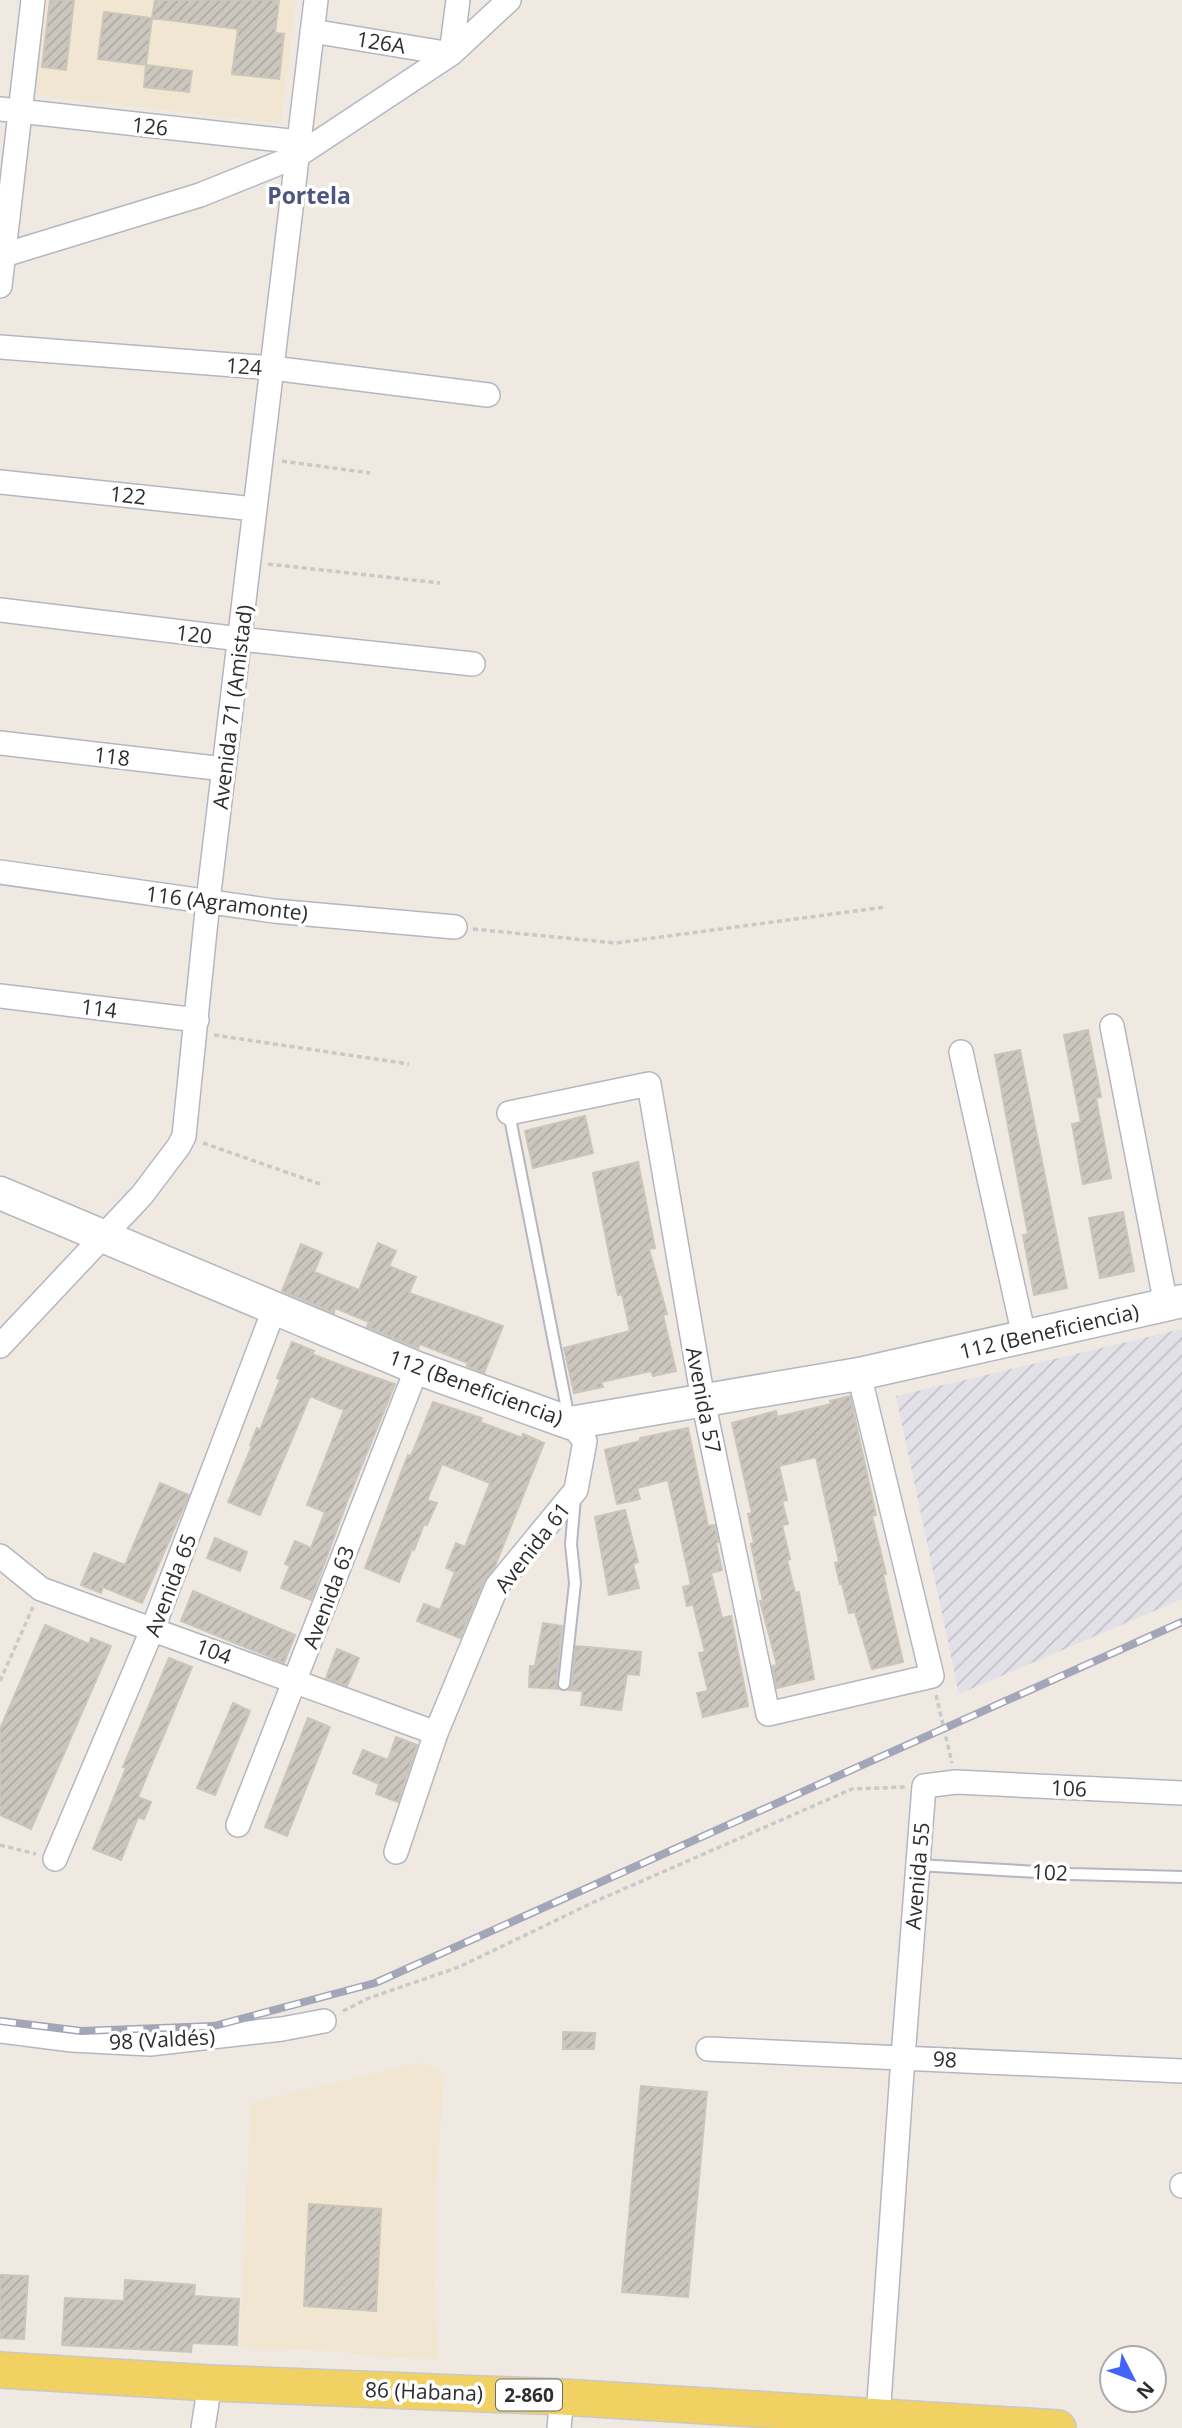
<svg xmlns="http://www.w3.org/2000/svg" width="1182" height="2428" font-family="'Open Sans',sans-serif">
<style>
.industrial{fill:url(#industrial-furrows)}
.education{fill:#f0e6d1}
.building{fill:url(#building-hatch);stroke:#cbc5ba;stroke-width:2}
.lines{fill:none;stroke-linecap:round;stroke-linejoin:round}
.lane-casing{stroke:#b4b7c1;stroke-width:14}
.street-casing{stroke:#b4b7c1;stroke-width:26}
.secondary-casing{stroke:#b4b7c1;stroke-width:35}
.primary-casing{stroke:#c9c9c9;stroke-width:38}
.path{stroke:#c9c9c9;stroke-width:3.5;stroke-dasharray:5 3.5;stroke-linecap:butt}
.lane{stroke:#fff;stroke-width:10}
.street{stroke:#fff;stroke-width:23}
.secondary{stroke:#fff;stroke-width:32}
.primary{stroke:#f2d163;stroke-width:35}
.rail-casing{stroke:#a3a6b8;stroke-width:8}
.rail{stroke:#fff;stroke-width:5;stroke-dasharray:16;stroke-linecap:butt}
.labels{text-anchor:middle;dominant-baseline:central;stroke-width:7;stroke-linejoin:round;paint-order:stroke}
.shield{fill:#fff;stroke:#6d6d6d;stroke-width:2}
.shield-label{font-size:19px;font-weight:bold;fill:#2e2e2e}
.street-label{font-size:21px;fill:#2e2e2e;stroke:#fff}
.neighbourhood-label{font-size:23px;font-weight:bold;fill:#4d5680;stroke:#fff}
</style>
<defs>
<pattern id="industrial-furrows" width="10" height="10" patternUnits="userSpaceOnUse" patternTransform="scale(1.75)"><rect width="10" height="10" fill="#e3e1e8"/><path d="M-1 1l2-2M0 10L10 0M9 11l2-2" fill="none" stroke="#c3c1c7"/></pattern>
<pattern id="building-hatch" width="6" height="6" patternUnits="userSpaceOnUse" patternTransform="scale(1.75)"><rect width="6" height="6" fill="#cbc7bf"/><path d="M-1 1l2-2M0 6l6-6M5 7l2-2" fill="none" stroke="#afaba4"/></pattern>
</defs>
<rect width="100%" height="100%" fill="#efe9e1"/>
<!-- industrial -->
<path class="industrial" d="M1182,1329v270l-223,95 -63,-298z"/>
<!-- education -->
<path class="education" d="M39,0h257l-15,123 -254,-29z
M419,2063l25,10 -8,115 -1,99 3,72 -44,-1 -62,-7 -93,-3 12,-245z"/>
<!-- building -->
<path class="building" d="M50,0h24l-8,70 -24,-3z
M155,0h124l-4,33 9,1 -5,45 -47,-5 6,-45 -86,-11z
M104,12l48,6 -6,47 -48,-6z
M146,65l46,6 -3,21 -45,-5z
M1088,1030l13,67 -5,1 15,80 -28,6 -11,-60 9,-2 -17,-87z
M1020,1050l47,238 -33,7 -11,-60 5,-1 -33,-179z
M585,1116l8,37 -60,15 -8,-37z
M638,1162l17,86 -6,1 18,65 -4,1 13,56 -23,5 -2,-5 -50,11 2,5 -29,6 -10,-45 66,-17 -8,-37 -4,1 -6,-27 -19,-95z
M1123,1212l11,59 -34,7 -11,-60z
M378,1243l18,8 -7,15 27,11 -7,16 94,33 -19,47 -17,-7 1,-3 -48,-19 -2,4 -51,-21 2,-5 -34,-14 -1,5 -52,-22 19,-47 21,9 -8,19 45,18z
M292,1342l22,9 -2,3 36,14 47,16 -47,115 -37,101 -30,-12 9,-22 -5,-2 10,-23 16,7 14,-36 -18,-7 37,-95 -34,-14 -50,119 -32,-13 24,-56 -2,-1 7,-17 3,2 20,-50 -3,-2z
M850,1396l26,119 -4,1 14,58h-3l20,88 -31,7 -17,-57 -6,1 -7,-29h-2l-5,-21 4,-1 -23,-105 -37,9 8,34 -5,1 6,23 -6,1 8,34 -3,1 8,33 4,-1 15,87 -37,9 -5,-22 5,-1 -17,-64h3l-12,-57 3,-1 -6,-29 4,-1 -20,-90 44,-12 1,6 54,-13 -1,-3z
M433,1402l49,16 -2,4 42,16 1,-4 21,9 -49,123 -11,15 -24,57 -43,-17 7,-17 16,6 15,-38 -9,-4 10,-25 9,4 25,-64 -48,-19 -15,36 10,3 -10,22 -3,-1 -10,26 -2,-1 -13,33 -34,-14 43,-113 3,1z
M688,1428l20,98 7,-1 3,17 -2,1 6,27 -11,3 11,45 9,-2 17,90 -45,11 -6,-24 11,-2 -9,-38 6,-1 -12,-48 -6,2 -4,-19 8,-2 -23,-105 -31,8 3,11 -23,5 -12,-54 35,-9v-3z
M160,1483l29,12 -47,108 -39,-16 -2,6 -20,-8 13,-32 31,12z
M625,1510l13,52 -5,2 6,24 -30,7 -14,-78z
M215,1538l32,14 -7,19 -33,-13z
M193,1591l102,44 -11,28 -103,-42z
M543,1623l19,3 -6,57 2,6 -29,-2 1,-21h5z
M45,1625l44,19 2,-6 20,8 -80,183 -31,-14v-86z
M576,1646l65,6 -2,23 -12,-1 -6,36 -40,-5 2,-14 -14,-1 3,-5z
M337,1649l22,9 -12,28 -21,-8z
M169,1658l23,9 -54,130 13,5 -7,17 -6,-2 -17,43 -28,-11 33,-81 -3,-1z
M233,1703l17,8 -35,84 -18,-7z
M308,1718l22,9 -43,109 -22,-9z
M396,1737l21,8 -19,57 -22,-8 3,-10 -26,-11 10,-23 25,10z
M563,2032l32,1 -1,16h-31z
M641,2086l66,6 -19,205 -66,-5z
M309,2204l72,5 -5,102 -72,-5z
M0,2275l28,1 -4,63 -24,-1z
M125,2280l70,5 -1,11 45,3 -2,46 -45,-2 -1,9 -129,-7 3,-47 59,3z"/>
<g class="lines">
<!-- lane casing -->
<g class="lane-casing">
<path id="lane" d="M509,1113l60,306
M564,1684l11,-101 -4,-39 4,-47
M918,1865l153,9 111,3"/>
</g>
<!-- street casing -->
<g class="street-casing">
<path id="street" d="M312,31l139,23 7,-54
M0,109l299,33
M4,255l196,-60 97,-39 154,-102 58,-54
M0,286l33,-286
M0,347l272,21 216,27
M0,482l255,27
M0,610l240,29 233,25
M0,743l224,26
M0,872l274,39 181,16
M0,996l197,24
M1112,1026l54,279
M961,1052l63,284
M509,1113l140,-29 54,316 65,314 164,-38 -73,-302
M0,1346l142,-151 37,-49 5,-10 24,-235 108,-901
M0,1556l41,33 395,144
M238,1825l179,-457
M396,1852l40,-119 61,-147 79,-96 9,-49 -15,-18
M55,1859l98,-231 122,-321
M0,2031l72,9 78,4 132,-15 42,-8
M708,2049l474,22
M1182,2186v-1
M878,2417l25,-360 21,-271 32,-4 226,11
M203,2428l7,-45
M559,2428l3,-31"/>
</g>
<!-- secondary casing -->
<g class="secondary-casing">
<path id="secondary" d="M0,1193l417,175 153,55 289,-49 323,-73"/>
</g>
<!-- primary casing -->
<g class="primary-casing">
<path id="primary" d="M0,2370l210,13 352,14 496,31"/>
</g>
<!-- path -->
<path class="path" d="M282,461l88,12
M268,564l172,19
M473,929l143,14 269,-36
M214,1035l195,29
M203,1143l117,41
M0,1681l33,-74
M936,1695l16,68
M0,1845l36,9
M343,2011l26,-13 90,-31 135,-65 258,-113 53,-2"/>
<!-- lane -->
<use href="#lane" class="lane"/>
<!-- street -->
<use href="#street" class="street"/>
<!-- secondary -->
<use href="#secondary" class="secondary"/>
<!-- primary -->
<use href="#primary" class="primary"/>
<!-- rail casing -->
<g class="rail-casing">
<path id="rail" d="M0,2021l81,10 133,-5 161,-43 807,-361"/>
</g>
<!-- rail -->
<use href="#rail" class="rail"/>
</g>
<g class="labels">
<!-- shield labels -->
<rect class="shield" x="496" y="2379.5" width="66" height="31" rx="5"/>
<g class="shield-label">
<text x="529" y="2395">2-860</text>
</g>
<!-- street labels -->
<g class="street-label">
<text transform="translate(381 42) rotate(9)">126A</text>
<text transform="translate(150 126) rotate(6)">126</text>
<text transform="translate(244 366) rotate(4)">124</text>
<text transform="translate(128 495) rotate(6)">122</text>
<text transform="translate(194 634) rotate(7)">120</text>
<text transform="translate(232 707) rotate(-83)">Avenida 71 (Amistad)</text>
<text transform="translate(112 756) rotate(7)">118</text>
<text transform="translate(227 903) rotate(7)">116 (Agramonte)</text>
<text transform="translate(99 1008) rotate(7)">114</text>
<text transform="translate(1049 1331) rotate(-13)">112 (Beneficiencia)</text>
<text transform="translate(476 1387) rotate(20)">112 (Beneficiencia)</text>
<text transform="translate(704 1400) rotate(79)">Avenida 57</text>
<text transform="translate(532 1547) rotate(-52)">Avenida 61</text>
<text transform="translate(170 1585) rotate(-69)">Avenida 65</text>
<text transform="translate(328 1597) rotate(-69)">Avenida 63</text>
<text transform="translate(214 1651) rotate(21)">104</text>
<text transform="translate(1069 1788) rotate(3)">106</text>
<text transform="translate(1050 1872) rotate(3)">102</text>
<text transform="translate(917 1876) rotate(-85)">Avenida 55</text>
<text transform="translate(162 2039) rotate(-3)">98 (Valdés)</text>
<text transform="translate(945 2059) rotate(3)">98</text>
<text transform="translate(424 2391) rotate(2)">86 (Habana)</text>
</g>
<!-- neighbourhood labels -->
<g class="neighbourhood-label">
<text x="309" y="195">Portela</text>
</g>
</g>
<!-- north arrow -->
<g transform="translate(1133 2379) rotate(132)"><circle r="33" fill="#ffffff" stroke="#ababab" stroke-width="2"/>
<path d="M0-5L12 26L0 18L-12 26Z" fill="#4264fb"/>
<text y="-10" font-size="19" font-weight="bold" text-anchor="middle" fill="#2e2e2e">N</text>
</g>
</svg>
